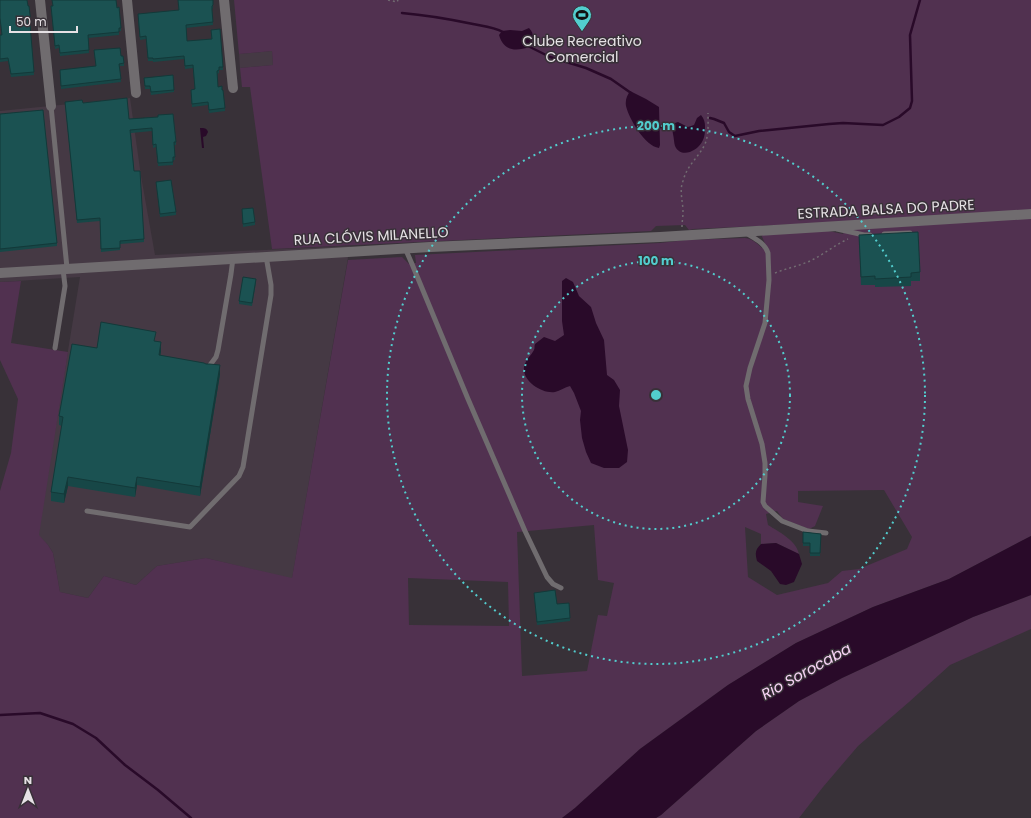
<svg xmlns="http://www.w3.org/2000/svg" width="1031" height="818" font-family="Poppins,sans-serif">
<style>
.built{fill:#453944}
.green{fill:#513150;fill-rule:evenodd}
.water{fill:#290a29}
.lines{fill:none;stroke-linecap:round;stroke-linejoin:round}
.stream{stroke:#290a29;stroke-width:2.5}
.path{stroke:#716b71;stroke-width:1.5;stroke-dasharray:2 3;stroke-linecap:butt}
.lane{stroke:#706c6f;stroke-width:5}
.street{stroke:#706c6f;stroke-width:10}
.wall{fill:#174747}
.shaded-wall{fill:#133939}
.building{fill:#1b5252;stroke:#133939}
.ring{fill:none;stroke:#52cdce;stroke-width:2;stroke-dasharray:2 4}
.labels{text-anchor:middle;dominant-baseline:central;stroke-width:3;stroke-linejoin:round;paint-order:stroke}
.poi-label{font-size:14px;fill:#e6e1e5;stroke:#383138}
.street-label{font-size:14px;fill:#e6e1e5;stroke:#383138}
.water-label{font-size:15px;font-style:italic;fill:#f8d4f6;stroke:#383138}
.centre{fill:#52cdce;stroke:#383138;stroke-width:2}
.ring-label{font-size:12px;text-anchor:middle;font-weight:bold;fill:#52cdce;stroke:#383138;stroke-width:3;stroke-linejoin:round;paint-order:stroke}
</style>
<rect width="100%" height="100%" fill="#383138"/>
<!-- built -->
<path class="built" d="M272,51l1,14 -33,3 -1,-14z
M130,98l11,78 14,79 195,-9 -58,333 -86,-21 -49,8 -21,19 -32,-9 -16,22 -28,-6 -7,-39 -5,-8 -10,-10 42,-258 -80,5v-171z"/>
<!-- green -->
<path class="green" d="M234,0h797v211l-106,7 -232,11 -4,1 -4,-5 -29,1 -5,5 -379,18 -22,-162h-8l-2,-19 33,-3 -1,-14 -33,3z
M1031,217v319l-82,43 -76,28 -77,36 -68,42 -88,64 -65,59 -13,10h-562v-327l11,-38 7,-54 -18,-39v-78l21,-1 -10,62 57,9 -29,183 9,10 5,8 7,39 28,6 16,-22 32,9 21,-19 49,-8 86,20 56,-318 54,-3 7,7 7,-1 -1,-8 245,-12 26,-3 59,-2c7,1 12,5 17,10l4,-2 -5,-12 63,-4 19,4 2,-5zM884,490l28,47 -5,12 -48,20 -17,2 -14,12 -51,12 -29,-18 -3,-50 16,7v10l15,-1 23,11c-3,-14 -20,-22 -31,-29l-2,-11 11,-3 6,8 26,10 6,-3 8,-20 -25,-4v-11zM594,525l4,55 16,3 -7,33 -9,-1 -11,56 -65,5 -5,-144zM408,578l100,4 1,44 -100,-1z
M1031,595v34l-81,36 -41,37 -51,44 -35,41 -24,31h-143l5,-3 95,-84 43,-30 43,-23 131,-61z"/>
<!-- water -->
<path class="water" d="M529,28c6,6 4,12 1,19 -14,4 -26,5 -31,-12l3,-4 8,-1 12,1z
M630,91l16,8 13,8 1,38 -1,3c-14,-2 -30,-29 -33,-42 -1,-6 1,-10 4,-15z
M701,115c3,4 4,7 4,11 0,6 0,11 -3,16 -5,9 -21,17 -27,4 -1,-3 -1,-8 -2,-12 -1,-6 -2,-10 5,-12l10,5 6,-2 3,-7z
M200,128c4,0 7,0 8,4l-2,4 -3,1 1,11h-2z
M566,278l7,4 6,14 12,11 5,16 8,17 3,35 7,5 6,10 -1,16 9,44 -1,12 -8,6h-15l-13,-5 -5,-11 -4,-14 -2,-18 1,-9 -7,-18 -4,-7c-5,1 -10,5 -15,6 -13,2 -33,-11 -31,-25 2,-9 7,-11 10,-17 1,-2 0,-4 1,-6l9,-7 11,4 9,-6 -2,-14v-40z
M1031,536v59l-58,22 -131,61 -43,23 -43,30 -95,84 -5,3h-94l13,-10 65,-59 88,-64 68,-42 77,-36 76,-28z
M776,543l23,11 3,10 -8,18 -8,3 -6,-1 -9,-13 -14,-10c-2,-8 -2,-11 4,-17z"/>
<g class="lines">
<!-- stream -->
<path class="stream" d="M402,13c24,2 47,6 71,11 10,2 21,3 30,8
M528,46l22,11 36,11 25,11 20,14
M710,118l4,1 10,4 5,9 6,4 24,-5 70,-7 14,-1 40,2 16,-8 11,-9 2,-7 -2,-66 10,-35
M659,125l1,2 15,1
M0,715l40,-2 33,11 23,14 29,27 33,25 33,28"/>
<!-- path -->
<path class="path" d="M388,0l9,2 1,-2
M682,227c0,-5 1,-10 1,-15 0,-11 -4,-21 0,-31 4,-16 16,-24 22,-37 4,-10 3,-21 3,-31
M775,273c12,-5 25,-7 37,-13 12,-6 23,-15 36,-21"/>
<!-- lane -->
<path class="lane" d="M51,106l16,162
M837,229l27,6h6
M746,233c8,5 19,10 22,20l1,27 -4,43 -15,45 -4,18 2,13 14,45 3,19v12l-2,27 2,4 17,15 26,10 18,2
M884,234l26,-1
M405,248l7,16 56,135 57,132 22,46 6,7 8,4
M55,348l10,-62 -2,-17
M207,369l9,-12 2,-7 13,-76 2,-16
M87,511l103,16 49,-51 4,-9 28,-172v-10l-5,-29"/>
<!-- street -->
<path class="street" d="M40,0l11,106
M127,0l9,93
M224,0l9,88
M0,273l430,-26 230,-10 371,-23"/>
</g>
<!-- wall -->
<path class="wall" d="M178,0h35v8l-1,1v2l1,14 -27,3 1,13 24,-2v-9l12,37v3h-4v3l-2,1 1,13 7,21v3l-16,2 -1,-8 -16,2 -1,-15 4,-3 -2,-21 -8,1 -1,-10 -31,3v-1h-5l-2,-22 -6,1 -2,-23 41,-7z
M28,6l3,18v3h-1l4,48 -23,2 -3,-16 -8,1v-27h1z
M51,6l66,2 4,20v3h-2v4l-31,3 1,15 -29,3 -1,-8 -4,1z
M94,50l27,6 3,7v3h-5l2,16 -60,7 -1,-19 36,-4z
M144,78l30,12v2l-23,3 -1,-6h-5z
M65,102l18,1 46,16 29,-2 18,25v3h-2l1,15h-2v5l-15,1 -2,-19 -3,1 -1,-17 -21,2 3,38h6l4,71 -24,2v6l-19,2 -1,-31 -23,2z
M0,114l57,129v3l-57,6z
M156,182l20,30v3l-16,2z
M242,209l13,13v3l-12,2z
M859,235l61,37v9h-9v5l-36,1v-2h-14z
M256,282l-4,24 -13,-2v-3z
M156,341l5,10 -1,5 60,18 -20,122 -63,-11 -2,12 -67,-11 -4,17 -13,-2v-9l11,-66 -3,-1v-9l38,-68z
M803,532l18,2 -1,22h-10v-10h-7z
M534,593l23,11 13,14v3l-33,4z"/>
<!-- shaded-wall -->
<path class="shaded-wall" d="M161,342v9l-2,13v-9z
M220,365v9l-20,122v-9z
M68,477v9l-4,17v-9z
M137,477v8l-2,12v-9z"/>
<!-- building -->
<path class="building" d="M0,0h27l1,6h1l2,18h-1l4,48 -23,2 -3,-16 -8,1v-24h2l-2,-17z
M52,0h64l1,8 2,-1 2,21h-2v4l-31,3 1,15 -29,3 -1,-8 -4,1 -4,-40h2z
M178,0h35v5l-1,1v4l1,12 -27,3 1,16 25,-2 -1,-9 9,-1 3,38h-4v3l-2,1 1,16 4,-1v4h1l2,18 -16,2 -1,-8 -16,2 -1,-14 4,-1 -2,-24 -8,1 -1,-10 -31,3v-1h-5l-2,-22 -6,1 -2,-23 41,-4z
M120,48l1,8h2l1,7 -5,1 2,15 -60,7 -1,-16 36,-4 -2,-16z
M173,75l1,15 -23,2 -1,-6h-5l-1,-8z
M127,98l2,21 29,-2v-2l15,-1 3,28h-2l1,15h-2v5l-15,1 -2,-19 -3,1 -1,-17 -22,2 4,41h6l4,68 -24,2v7l-19,1 -1,-31 -23,2 -12,-118 17,-2 1,3z
M43,110l14,133 -57,6v-135z
M171,180l5,32 -16,2 -4,-32z
M253,208l2,14 -12,2 -1,-15z
M918,232l2,40 -9,1v4l-36,2v-3l-14,1 -2,-42z
M243,277l13,2 -4,24 -13,-2z
M101,322l55,10 -2,9 7,1 -2,13 45,8 2,1h3l11,1 -20,122 -63,-10 -2,11 -67,-11 -4,17 -13,-2 12,-75 -4,-1 13,-72 25,4z
M803,532l18,2 -1,19h-10v-10h-7z
M555,590l2,14 12,-1 1,15 -33,4 -3,-29z"/>
<!-- distance rings -->
<g class="ring">
<circle cx="656" cy="395" r="134"/>
<circle cx="656" cy="395" r="269"/>
</g>
<!-- icons -->
<defs>
<g id="stadium-pin" transform="scale(1)"><path d="M0 17L-7.5 6A9.5 9.5 0 1 1 7.5 6Z" fill="#52cdce" stroke="#383138"/><path d="M0-5a6.5 5 0 1 0 0 10a6.5 5 0 1 0 0-10ZM-3.5-1.8h7v3.6h-7Z" fill="#111"/></g>
</defs>
<g fill-rule="evenodd">
<use href="#stadium-pin" x="582" y="15"/>
</g>
<g class="labels">
<!-- poi labels -->
<g class="poi-label">
<text x="582" y="41">Clube Recreativo<tspan x="582" dy="16">Comercial</tspan></text>
</g>
<!-- street labels -->
<g class="street-label">
<text transform="translate(886 209) rotate(-3)">ESTRADA BALSA DO PADRE</text>
<text transform="translate(371 236) rotate(-3)">RUA CLÓVIS MILANELLO</text>
</g>
<!-- water labels -->
<g class="water-label">
<text transform="translate(806 671) rotate(-29)">Rio Sorocaba</text>
</g>
</g>
<circle cx="656" cy="395" r="6" class="centre"/>
<g class="ring-label">
<text x="656" y="130">200 m</text>
<text x="656" y="265">100 m</text>
</g>
<!-- north arrow -->
<g transform="translate(28 790)" stroke="#383138" stroke-width="3" paint-order="stroke">
<path d="M0-3L7 15L0 10L-7 15Z" fill="#e6e1e5"/>
<text y="-6" font-size="11" font-weight="bold" text-anchor="middle" fill="#e6e1e5">N</text>
</g>
<!-- scale -->
<path d="M10 26v6h67v-6" fill="none" stroke="#e6e1e5" stroke-width="2"/>
<text x="16" y="26" font-size="12" fill="#e6e1e5" stroke="#383138" stroke-width="3" paint-order="stroke">50 m</text>
</svg>
